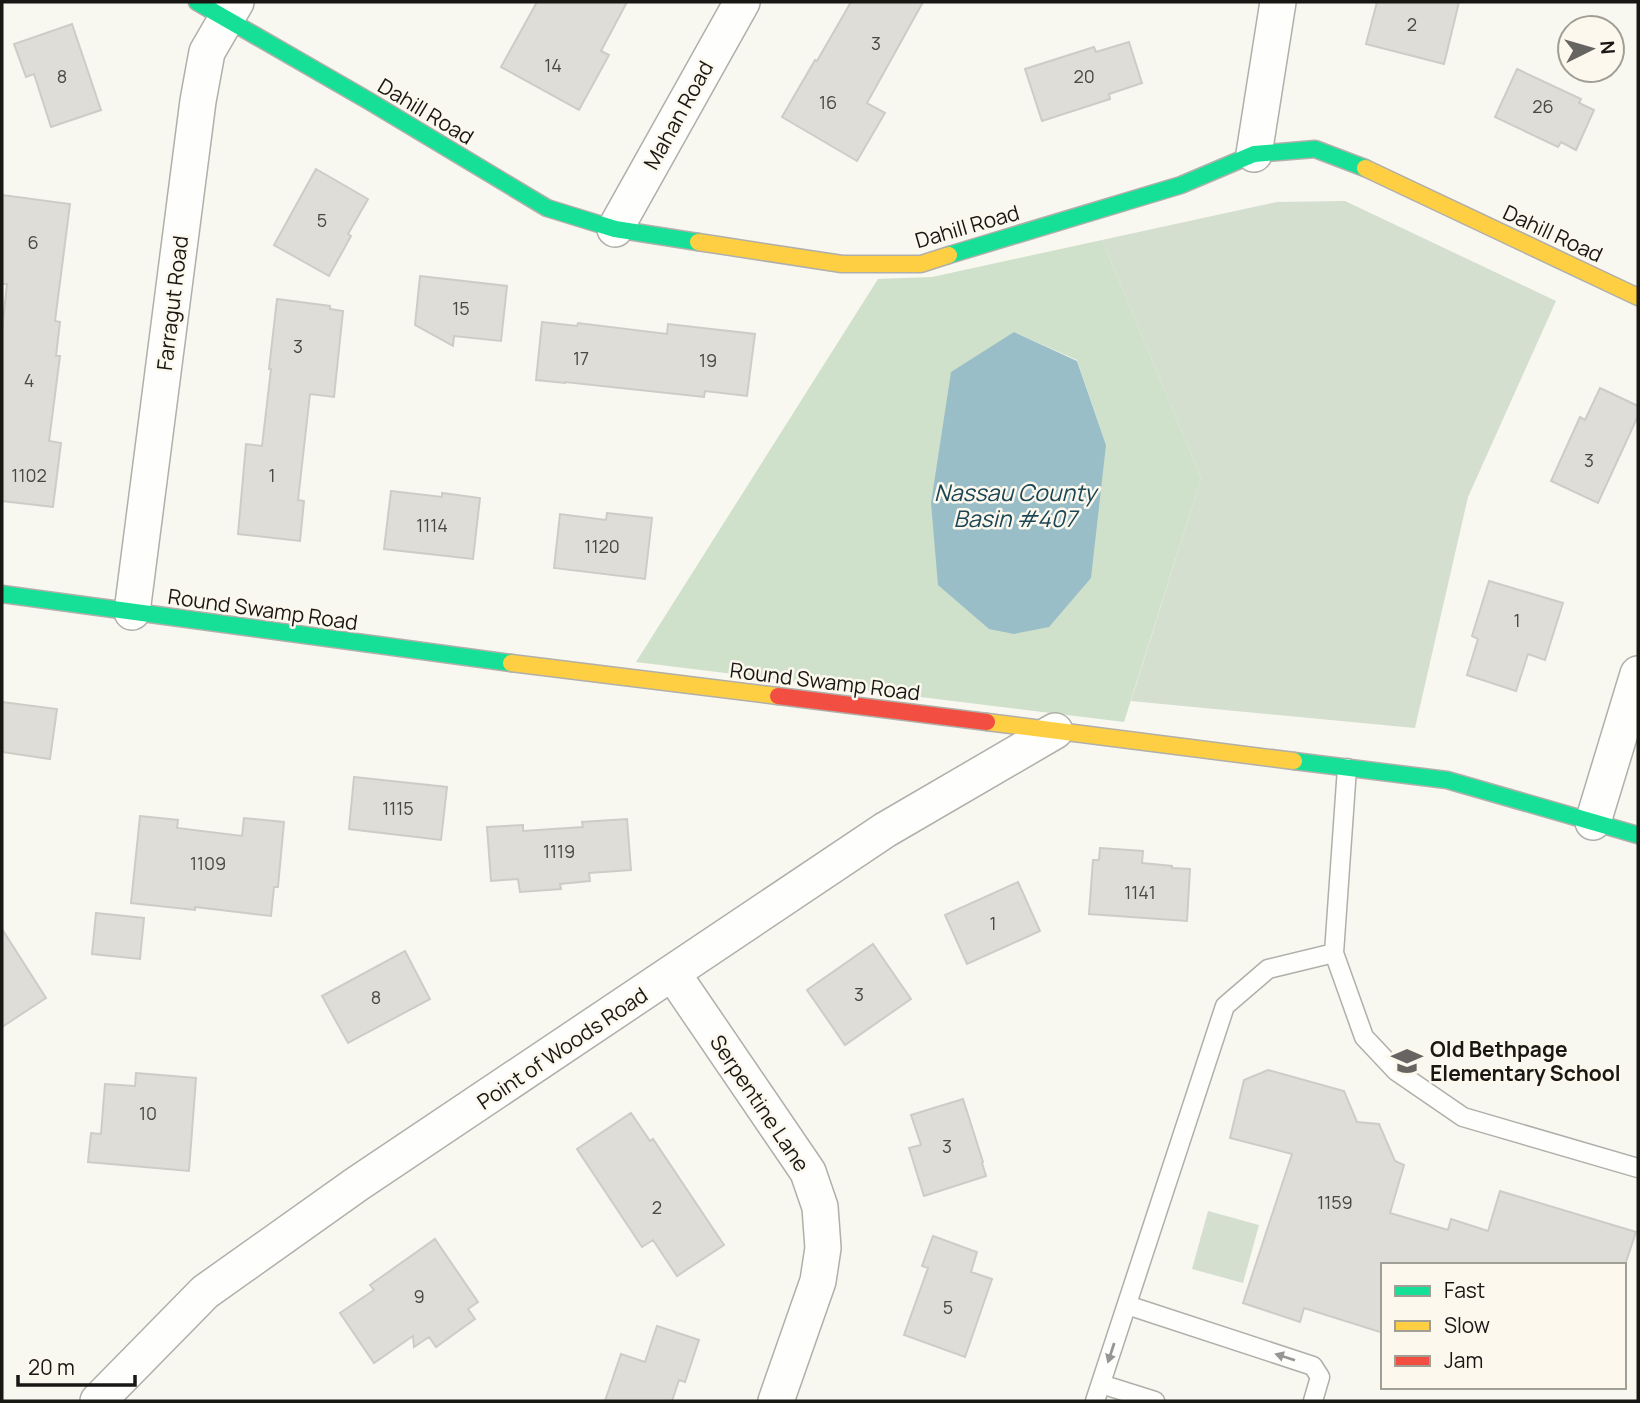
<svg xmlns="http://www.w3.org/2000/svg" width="1640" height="1403" font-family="Manrope,sans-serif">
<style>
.green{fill:#d4dfcf}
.forest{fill:#cfe1ca;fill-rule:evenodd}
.water{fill:#9abec8}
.building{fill:#dfddd8;stroke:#ceccc7;stroke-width:2}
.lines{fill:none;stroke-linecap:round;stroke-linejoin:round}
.lane-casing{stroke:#b0afaa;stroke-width:21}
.street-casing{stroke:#b0afaa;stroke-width:38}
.fast-casing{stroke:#b0afaa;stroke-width:19}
.slow-casing{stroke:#b0afaa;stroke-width:19}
.jam-casing{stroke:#b0afaa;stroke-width:19}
.lane{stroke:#fefefd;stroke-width:18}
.street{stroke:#fefefd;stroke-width:35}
.fast{stroke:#16e098;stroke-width:16}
.slow{stroke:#ffcf43;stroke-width:16}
.jam{stroke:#f24e42;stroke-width:16}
.oneway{fill:#979694}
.labels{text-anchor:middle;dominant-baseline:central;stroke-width:5;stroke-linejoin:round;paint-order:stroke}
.number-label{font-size:18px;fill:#4a4845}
.street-label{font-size:21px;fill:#191714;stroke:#fcf8ed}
.poi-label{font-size:21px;font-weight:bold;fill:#191714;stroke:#fcf8ed;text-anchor:start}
.water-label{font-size:23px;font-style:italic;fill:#1a4655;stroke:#fcf8ed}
</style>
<rect width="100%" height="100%" fill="#f8f7f0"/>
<!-- green -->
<path class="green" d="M1345,201l211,100 -88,196 -53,231 -284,-27 70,-223 -99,-238 175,-38z
M1208,1211l51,14 -16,58 -51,-14z"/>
<!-- forest -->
<path class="forest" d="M1102,240l99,238 -77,244 -488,-60 242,-383 54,-2zM1014,332l63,28 29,85z"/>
<!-- water -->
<path class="water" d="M1014,332l63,29 29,84 -15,133 -42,49 -35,7 -25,-5 -51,-44 -7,-82 20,-131z"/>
<!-- building -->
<path class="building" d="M537,2h90l-26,49 8,4 -30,55 -78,-43z
M851,2h72l-56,101 18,10 -28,48 -75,-44 33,-57 2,1z
M1377,2h82l-15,62 -78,-20z
M72,24l29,86 -50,17 -17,-53 -8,3 -12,-33z
M1129,42l13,41 -33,11 1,5 -68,22 -17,-52 69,-22 2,5z
M1517,69l64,30 -2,4 15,7 -18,40 -15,-8 -3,5 -63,-30z
M316,169l52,30 -20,35 3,2 -22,40 -55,-31z
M2,195l68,9 -15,117 5,1 -4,34h4l-11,85 12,2 -8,64 -51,-6v-171l5,-46h-5z
M420,276l87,10 -6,55 -47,-5 -1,10 -38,-21z
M277,299l53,7v3l13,2 -9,86 -24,-3 -12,106 6,1 -4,40 -62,-7 8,-90 16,2 9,-77h-2z
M542,322l35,4 1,-3 89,11 1,-10 87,10 -8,62 -42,-5 -1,6 -139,-15v1l-29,-3z
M1600,388l38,18v10l-40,87 -47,-22 29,-64 5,3z
M391,491l51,6v-4l38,5 -7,61 -89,-10z
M607,513l45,5 -7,61 -91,-11 6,-54 46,6z
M1489,581l74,22 -18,57 -17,-6 -12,37 -49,-16 11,-36 -6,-3z
M2,702l55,7 -7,50 -48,-7z
M354,777l93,10 -6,53 -92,-11z
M140,816l38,4 -1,8 65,8 2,-18 40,4 -6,65h-4l-3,29 -76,-9v3l-64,-7z
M627,819l4,51 -42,3 1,8 -30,3 1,5 -41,3 -2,-13 -27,2 -4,-54 36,-2v6l60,-4 -1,-5z
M1100,848l43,3 -1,12 30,3v2l18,1 -3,52 -98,-7 4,-54h6z
M1018,882l22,49 -73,33 -22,-49z
M96,913l48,5 -4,41 -48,-5z
M2,929l44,69 -44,29z
M873,944l38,55 -66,46 -38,-55z
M405,951l25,48 -82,44 -26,-47z
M1268,1070l76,21 13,31 22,2 16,37 9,4 -14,48 58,17 3,-11 37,12 12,-40 136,41 -11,33h-242v68l-79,-25 -4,14 -57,-19 49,-149 -62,-16 14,-58z
M136,1073l60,5 -7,93 -101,-9 3,-29 10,1 4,-50 30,2z
M963,1099l20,63 -1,1 4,13 -62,20 -15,-48 12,-3 -10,-30z
M631,1113l19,28 3,-2 71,106 -47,31 -24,-36 -11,7 -65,-98z
M933,1236l44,16 -6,20 21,7 -27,78 -61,-22 24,-67 -6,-2z
M435,1239l43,63 -10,7 7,10 -39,28 -7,-10 -15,10 -1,-11 -39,27 -34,-50 34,-23 -4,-5z
M657,1326l42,14 -14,42 -6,-2 -7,21h-67l16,-47 24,8z"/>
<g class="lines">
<!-- lane casing -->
<g class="lane-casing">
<path id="lane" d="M1347,768l-13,185 30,84 32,34 67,46 175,51
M1127,1305l186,61 7,11 -7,24
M1101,1384l54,17
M1095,1401l130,-395 43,-37 66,-16"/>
</g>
<!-- street casing -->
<g class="street-casing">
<path id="street" d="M1254,154l24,-152
M615,229l127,-227
M132,612l66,-511 9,-49 29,-50
M1593,822l45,-148
M673,974l135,198 12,35 3,41 -5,33 -42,120
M98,1401l107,-109 152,-108 528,-354 170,-99"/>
</g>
<!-- fast casing -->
<g class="fast-casing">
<path id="fast" d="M197,2l172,99 178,107 68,21 83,13
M949,255l232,-70 73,-31 61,-5 50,19
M2,594l509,69
M1294,761l153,19 191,55"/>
</g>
<!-- slow casing -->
<g class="slow-casing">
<path id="slow" d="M1365,168l273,129
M698,242l144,22h79l28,-9
M511,663l267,33
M987,722l307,39"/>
</g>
<!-- jam casing -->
<g class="jam-casing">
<path id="jam" d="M778,696l209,26"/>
</g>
<!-- lane -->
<use href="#lane" class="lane"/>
<!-- street -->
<use href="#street" class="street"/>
<!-- fast -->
<use href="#fast" class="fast"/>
<!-- slow -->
<use href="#slow" class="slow"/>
<!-- jam -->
<use href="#jam" class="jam"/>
</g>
<!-- one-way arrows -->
<defs><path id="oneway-solid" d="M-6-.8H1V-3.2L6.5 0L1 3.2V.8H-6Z" transform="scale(1.75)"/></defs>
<g class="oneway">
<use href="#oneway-solid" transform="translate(1111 1353) rotate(108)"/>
<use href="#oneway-solid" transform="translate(1285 1357) rotate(-162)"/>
</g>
<!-- icons -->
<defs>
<g id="school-bare" transform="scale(2.415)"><path d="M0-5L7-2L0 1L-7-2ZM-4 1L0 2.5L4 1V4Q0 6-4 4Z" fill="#676561" stroke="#fcf8ed" stroke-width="2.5" paint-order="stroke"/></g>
</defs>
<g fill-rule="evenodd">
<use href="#school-bare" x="1407" y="1061"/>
</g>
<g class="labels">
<!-- number labels -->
<g class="number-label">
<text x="1412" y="24">2</text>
<text x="876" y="43">3</text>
<text x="553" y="65">14</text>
<text x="62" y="76">8</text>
<text x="1084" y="76">20</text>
<text x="828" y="102">16</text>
<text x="1543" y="106">26</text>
<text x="322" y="220">5</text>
<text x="33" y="242">6</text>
<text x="461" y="308">15</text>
<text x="298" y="346">3</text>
<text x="581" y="358">17</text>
<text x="708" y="360">19</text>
<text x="29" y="380">4</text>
<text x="1589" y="460">3</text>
<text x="29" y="475">1102</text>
<text x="272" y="475">1</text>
<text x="432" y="525">1114</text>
<text x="602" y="546">1120</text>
<text x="1517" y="620">1</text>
<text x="398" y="808">1115</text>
<text x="559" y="851">1119</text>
<text x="208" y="863">1109</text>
<text x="1140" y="892">1141</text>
<text x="993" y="923">1</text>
<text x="859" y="994">3</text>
<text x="376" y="997">8</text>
<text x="148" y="1113">10</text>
<text x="947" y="1146">3</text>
<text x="1335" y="1202">1159</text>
<text x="657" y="1207">2</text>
<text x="419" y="1296">9</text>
<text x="948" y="1307">5</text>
</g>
<!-- street labels -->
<g class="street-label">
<text transform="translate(426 111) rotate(31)">Dahill Road</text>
<text transform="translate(678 115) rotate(-61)">Mahan Road</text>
<text transform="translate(967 226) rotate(-16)">Dahill Road</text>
<text transform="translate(1553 233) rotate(25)">Dahill Road</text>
<text transform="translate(172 303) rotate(-83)">Farragut Road</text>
<text transform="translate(263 609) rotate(8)">Round Swamp Road</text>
<text transform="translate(825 681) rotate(7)">Round Swamp Road</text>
<text transform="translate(562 1048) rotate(-34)">Point of Woods Road</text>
<text transform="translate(760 1103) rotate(56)">Serpentine Lane</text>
</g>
<!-- poi labels -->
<g class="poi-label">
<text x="1430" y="1049">Old Bethpage<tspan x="1430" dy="24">Elementary School</tspan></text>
</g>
<!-- water labels -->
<g class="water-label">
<text x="1015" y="492">Nassau County<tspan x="1015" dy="26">Basin #407</tspan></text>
</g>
</g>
<!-- border -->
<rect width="1640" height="1403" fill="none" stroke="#191714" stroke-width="7"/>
<!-- legend -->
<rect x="1381" y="1263" width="245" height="126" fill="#fcf8ed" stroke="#a19e96" stroke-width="2"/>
<rect x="1395" y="1286" width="35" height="10" fill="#16e098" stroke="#a19e96" stroke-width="2"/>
<text x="1444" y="1298" font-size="21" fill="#191714">Fast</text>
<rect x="1395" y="1321" width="35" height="10" fill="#ffcf43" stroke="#a19e96" stroke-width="2"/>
<text x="1444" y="1333" font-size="21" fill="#191714">Slow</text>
<rect x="1395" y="1356" width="35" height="10" fill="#f24e42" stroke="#a19e96" stroke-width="2"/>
<text x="1444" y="1368" font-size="21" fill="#191714">Jam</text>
<!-- north arrow -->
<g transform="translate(1591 49) rotate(85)"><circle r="33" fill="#fcf8ed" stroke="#a19e96" stroke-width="2"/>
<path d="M0-5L12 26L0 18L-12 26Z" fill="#676561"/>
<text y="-10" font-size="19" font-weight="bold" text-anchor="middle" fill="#191714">N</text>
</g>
<!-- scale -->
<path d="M18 1375v10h117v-10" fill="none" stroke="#191714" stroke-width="3.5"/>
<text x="28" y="1375" font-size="21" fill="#191714" stroke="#fcf8ed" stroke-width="5" paint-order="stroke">20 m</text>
</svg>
